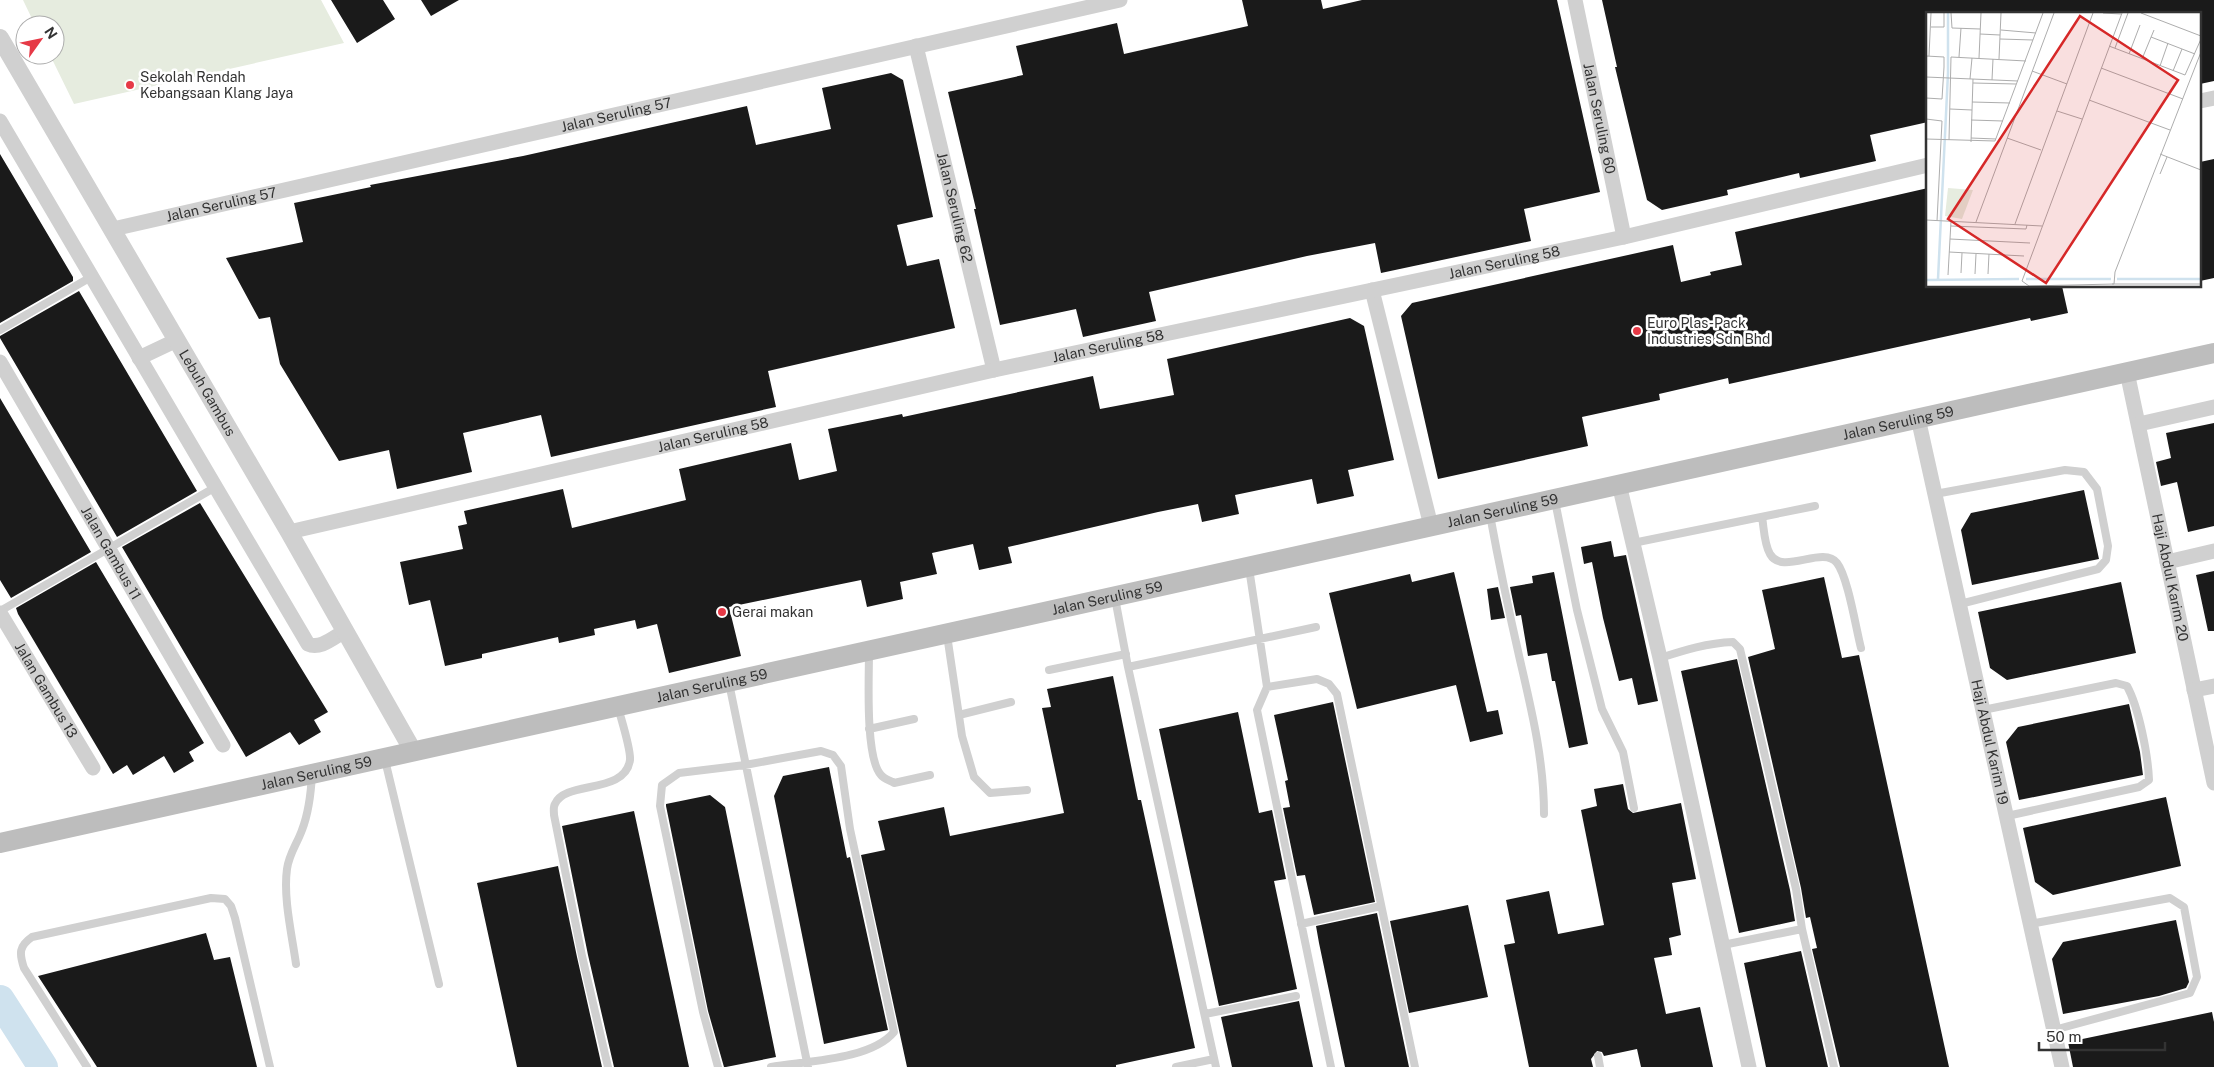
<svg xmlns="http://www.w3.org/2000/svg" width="2214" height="1067" font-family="'Public Sans',sans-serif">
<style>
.green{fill:#e6ecdf}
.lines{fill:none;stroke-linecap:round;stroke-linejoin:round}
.river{stroke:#cfe2ee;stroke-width:30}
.building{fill:#1a1a1a}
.service{stroke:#d0d0d0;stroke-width:8}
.minor{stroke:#d0d0d0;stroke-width:15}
.tertiary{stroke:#d0d0d0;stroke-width:18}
.secondary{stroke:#bdbdbd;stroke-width:20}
.poi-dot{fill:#e63946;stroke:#fff;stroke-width:2}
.labels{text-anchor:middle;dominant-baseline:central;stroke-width:5;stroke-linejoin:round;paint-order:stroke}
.poi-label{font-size:14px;fill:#333;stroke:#fff;text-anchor:start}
.street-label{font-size:14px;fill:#333;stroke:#fff}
.inset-river{fill:none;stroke:#cfe2ee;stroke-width:2.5}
.inset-road{fill:none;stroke:#adadad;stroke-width:1}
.view{fill:#d62828;fill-opacity:0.15;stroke:#d62828;stroke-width:2.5}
.inset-edge{fill:none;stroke:#333;stroke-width:2.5}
</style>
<rect width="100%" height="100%" fill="#fff"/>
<!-- green -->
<path class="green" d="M23,0h298l23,43 -270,61 -24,-49h5v-30h-20z"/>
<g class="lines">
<!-- river -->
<path class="river" d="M0,1000l43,67"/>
</g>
<!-- building -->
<path class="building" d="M331,0h52l12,19 -38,24z
M421,0h38l-28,16z
M1242,0h79l2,9 39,-9h195l43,192 -76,17 7,32 -150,32 -6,-30 -68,13 -158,36 7,29 -73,16 -7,-28 -76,16 -26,-116h2l-28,-117 75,-17 -7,-29 101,-23 7,31 124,-28z
M1602,0h612v81l-14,3v-70h-272v108l-58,13 6,26 -76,17 -1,-5 -72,17 1,5 -66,15 -15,-10 -32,-133h2z
M891,73l12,7 30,137 -36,8 10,41 32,-7 16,69 -187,43 8,36 -225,50 -10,-42 -78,18 9,39 -75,17 -8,-39 -50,11 -59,-97 -10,-47 -11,2 -33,-61 77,-16 -9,-39 77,-16 -1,-2 153,-29 224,-50 9,39 75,-16 -9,-41z
M0,154l73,123v4l-73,42z
M2214,159v119l-14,3v-119z
M1928,188v98h134l6,27 -37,8 -1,-3 -301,66 -1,-6 -69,16 1,6 -78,17 6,29 -150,33 -37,-163 11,-13 261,-58 8,37 30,-7 -1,-3 32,-7 -7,-33z
M79,291l118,200 -80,46 -117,-199v-2z
M1350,318l14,8 30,134 -46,10 6,26 -37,8 -5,-25 -77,16 4,19 -37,8 -4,-18 -40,8 -150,35 4,16 -33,7 -6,-26 -41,9 5,21 -37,8 3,17 -36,8 -6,-27 -132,27 12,49 -72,17 -12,-49 -20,5 -2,-9 -41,9 1,6 -36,8 -1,-6 -76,17v4l-37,8 -15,-66 -21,5 -9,-43 63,-13 -5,-23 9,-2 -3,-13 99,-22 9,39 114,-28 -7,-31 112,-26 8,37 38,-9 -9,-42 74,-15 1,3 190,-41 7,33 74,-14 -7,-36z
M0,398l91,154 -80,46 -11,-18z
M2214,423v103l-26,6 -11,-50 -16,4 -5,-24 15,-4 -5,-25z
M2084,490l15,69 -127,26 -11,-55 10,-17z
M200,503l128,209 -14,8 7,12 -22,13 -9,-13 -44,25 -124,-210z
M1611,541l3,16 12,-2 32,146 -20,4 -6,-27 -13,3 -16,-63 -11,-56 -8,2 -3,-17z
M96,562l108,181 -15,9 5,9 -20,12 -10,-17 -31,19 -6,-10 -14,9 -95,-160 -2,-6z
M2214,571v60h-6l-12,-56z
M1454,572l33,140 11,-2 5,24 -33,8 -14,-57 -99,24 -28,-116 81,-19 2,8z
M1554,572l34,172 -19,4 -14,-67h-3l-5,-28 -19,3 -7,-41 -5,1 -6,-29 23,-4 -1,-7z
M1824,577l18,81 17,-3 90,412h-109l-28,-118 5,-1 -7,-31 -4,1 -5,-30 -53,-231 27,-8 -13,-59z
M2121,582l15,71 -129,27 -17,-12 -12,-56z
M1498,587l7,31 -14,2 -4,-31z
M1737,659l53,231 5,31 -56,12 -58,-262z
M1113,676l25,124h3l54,248 -79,17v2h-209l-46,-212 24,-5 -7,-29 66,-14 6,29 114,-23 -22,-105 9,-1 -4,-18z
M1333,702l42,200 -61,13 -9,-40 -8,1 -14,-68 7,-1 -5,-26 3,-1 -14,-65z
M2129,704l11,48 3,23 -124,25 -13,-58 12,-15z
M1238,712l21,101 13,-3 14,69 -12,2 23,108 -78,17 -60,-277z
M829,767l18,91 3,-1 38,173 -64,14 -50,-248 9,-20z
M1623,784l5,25 5,4 48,-10 15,76 -24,4 9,52 -12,3 3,17 -18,3 12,56 34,-7 13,60h-72l-4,-18 -33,7 -2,-4 -5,-1 -6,8 2,8h-64l-25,-122 11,-2 -9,-43 43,-9 9,43 46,-9 -23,-115 16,-4 -3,-17z
M710,795l15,12 51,250 -50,10h-2l-16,-56 -42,-205v-2z
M2166,797l15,69 -128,29 -18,-13 -12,-54z
M634,811l55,256h-75l-26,-112 -26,-129z
M558,866l19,91 25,110h-85l-40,-184z
M1468,905l20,92 -79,16 -19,-92z
M1377,913l32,154h-64l-26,-124 -3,-17z
M2176,920l13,62 -3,6 -27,8 -96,18 -11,-55 11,-17z
M206,933l8,27 16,-3 27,110h-160l-59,-91z
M1801,951l27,116h-62l-22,-104z
M1299,1001l14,66h-81l-11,-50z
M2212,1012l2,10v45h-141l-5,-25z"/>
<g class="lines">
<!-- service -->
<path class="service" d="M0,330l91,-53
M1935,494l130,-24 19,2 13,17 11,57 -2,14 -8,9 -138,35
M1555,501l22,109 25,99 21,43 11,56
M1490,515c9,49 19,97 30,145 12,52 24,101 24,154
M1762,517c2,11 2,27 8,37 12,22 53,-9 67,9 11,14 19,66 24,85
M1633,543l182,-37
M1249,568l18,119 -10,23 74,357
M1115,598l13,69 88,400
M0,611l214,-123
M947,635l15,101 12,41 16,16 37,-3
M869,652c0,25 -4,106 12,123 3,4 10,6 13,8l36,-8
M1660,658c25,-8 47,-15 73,-16l7,7 56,240 6,40 32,138
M1128,667l188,-40
M1049,670l77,-16
M729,683l79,384
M1267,687l50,-8 12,5 8,10 78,373
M1983,710l133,-27 11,3c12,22 21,69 22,94l-10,7 -132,29
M959,715l52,-13
M869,729l45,-10
M385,760l54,224
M1301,924l80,-18
M2030,924l140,-26 14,9 13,70 -7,16 -136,37
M1723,945l79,-16
M296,964c-4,-29 -13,-66 -9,-95 2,-15 10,-25 15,-39 7,-18 9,-37 10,-56
M1205,1014l91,-18
M1598,1056l2,11
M87,1067l-63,-99c-5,-15 -5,-22 8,-31l179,-39 14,1 6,7 4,12 35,149
M608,1067l-26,-111 -28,-141c0,-3 -1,-8 1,-11 10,-24 70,-9 75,-44 1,-11 -9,-41 -12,-53
M718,1067l-15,-55 -43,-206 2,-21 17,-12 66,-8 76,-14 12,4 8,11 9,63 44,203c-23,28 -88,29 -123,35
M1176,1067l38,-8"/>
<!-- minor -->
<g class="minor">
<path id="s1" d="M1575,0l49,237"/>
<path id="s2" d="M916,46l78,324"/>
<path d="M2200,101l14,-3"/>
<path d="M0,121l308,523c12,6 26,-7 37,-13"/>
<path id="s3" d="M113,229l1007,-229"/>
<path d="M1372,290l59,236"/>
<path d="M139,358l38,-18"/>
<path id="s4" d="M0,362l223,383"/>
<path id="s5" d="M2127,372l87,411"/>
<path id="s6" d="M1918,418l144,649"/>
<path d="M2139,424l75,-17"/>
<path d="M1619,484l41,174 89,409"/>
<path id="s7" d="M289,532l705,-162 630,-133 304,-72"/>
<path d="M2167,562l47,-11"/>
<path id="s8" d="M0,613l93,155"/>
<path d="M2194,690l20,-4"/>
</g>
<!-- tertiary -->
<path class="tertiary" id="s9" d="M0,38l289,494 124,219"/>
<!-- secondary -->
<path class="secondary" id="s10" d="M0,843l2214,-490"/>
</g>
<!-- markers -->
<g class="poi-dot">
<circle cx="130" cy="85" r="5"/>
<circle cx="1637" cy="331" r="5"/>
<circle cx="722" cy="612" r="5"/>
</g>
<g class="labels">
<!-- poi labels -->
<g class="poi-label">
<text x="140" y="77">Sekolah Rendah<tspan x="140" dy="16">Kebangsaan Klang Jaya</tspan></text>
<text x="1647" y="323">Euro Plas-Pack<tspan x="1647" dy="16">Industries Sdn Bhd</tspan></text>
<text x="732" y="612">Gerai makan</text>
</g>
<!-- street labels -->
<g class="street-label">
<text stroke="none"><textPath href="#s3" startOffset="516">Jalan Seruling 57</textPath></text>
<text stroke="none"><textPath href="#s1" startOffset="121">Jalan Seruling 60</textPath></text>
<text stroke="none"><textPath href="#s3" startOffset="111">Jalan Seruling 57</textPath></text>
<text stroke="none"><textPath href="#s2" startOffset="166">Jalan Seruling 62</textPath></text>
<text stroke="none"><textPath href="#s7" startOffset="1245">Jalan Seruling 58</textPath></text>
<text stroke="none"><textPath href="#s7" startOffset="840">Jalan Seruling 58</textPath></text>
<text stroke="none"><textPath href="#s9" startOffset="411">Lebuh Gambus</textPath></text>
<text stroke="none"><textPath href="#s10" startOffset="1944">Jalan Seruling 59</textPath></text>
<text stroke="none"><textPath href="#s7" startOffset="435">Jalan Seruling 58</textPath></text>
<text stroke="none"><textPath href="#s10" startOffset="1539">Jalan Seruling 59</textPath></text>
<text stroke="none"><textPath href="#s4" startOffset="221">Jalan Gambus 11</textPath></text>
<text stroke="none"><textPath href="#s5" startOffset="210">Haji Abdul Karim 20</textPath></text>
<text stroke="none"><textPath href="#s10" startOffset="1134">Jalan Seruling 59</textPath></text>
<text stroke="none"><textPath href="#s10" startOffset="729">Jalan Seruling 59</textPath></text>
<text stroke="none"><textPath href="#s8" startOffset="90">Jalan Gambus 13</textPath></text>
<text stroke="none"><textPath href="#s6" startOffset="332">Haji Abdul Karim 19</textPath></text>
<text stroke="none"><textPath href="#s10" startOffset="324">Jalan Seruling 59</textPath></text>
</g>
</g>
<!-- overview -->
<g transform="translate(1926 12)">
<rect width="275" height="275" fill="#fff"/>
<path d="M22,176l25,2 -11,29 -17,-3z" fill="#e6ecdf"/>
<path class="inset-river" d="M12,267l10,-206v-60M100,267h85M191,267h84M0,268l93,-1"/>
<path class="inset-road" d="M25,1l1,15 28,1M177,1l18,1M215,1l60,23M5,15h13v-14M75,18l35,3M54,22l20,1M225,25l44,17M74,27l33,1M183,34l76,29 16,-36M189,36l13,-35M203,42l11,-29M0,44l18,1v10l-2,32 -16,-1M3,44l2,-43M33,45l2,-29M53,46l2,-45M73,47l2,-46M216,47l12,-29M234,54l8,-23M175,56l82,31M106,59l35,13M247,59l9,-22M0,65l92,4M44,67l2,-21M66,68l1,-21M47,71l43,1M163,88l81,30M46,90l38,1M24,97l22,1M131,99l25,8M0,107l16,2 -5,100M45,108l32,1M45,126l25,1M81,126l34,12M0,127l69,2 48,-128M23,128l2,-83 75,4M45,130l2,-63M234,142l41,16M234,162l7,-17M0,208l116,6M50,210l78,-209M89,212l78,-211M25,214l75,3 1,-4M24,227l80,4M23,240l75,4M35,261l1,-20M49,262l1,-20M62,262l1,-20M22,263l3,-54M186,272h89M188,272l1,-12 86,-220M188,272l-85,2 -7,-5 100,-268"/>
<path class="view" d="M154,4l98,64 -132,203 -98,-64z"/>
<rect width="275" height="275" class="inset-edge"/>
</g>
<!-- north arrow -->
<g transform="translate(40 40) rotate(57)"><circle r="24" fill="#ffffff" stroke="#adadad"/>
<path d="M0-4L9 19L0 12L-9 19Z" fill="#e63946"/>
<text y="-8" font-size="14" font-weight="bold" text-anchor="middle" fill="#333333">N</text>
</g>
<!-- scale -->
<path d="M2039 1042v8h126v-8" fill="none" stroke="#333333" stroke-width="2.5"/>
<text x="2046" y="1042" font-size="15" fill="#333333" stroke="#ffffff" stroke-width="4" paint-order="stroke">50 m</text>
</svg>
